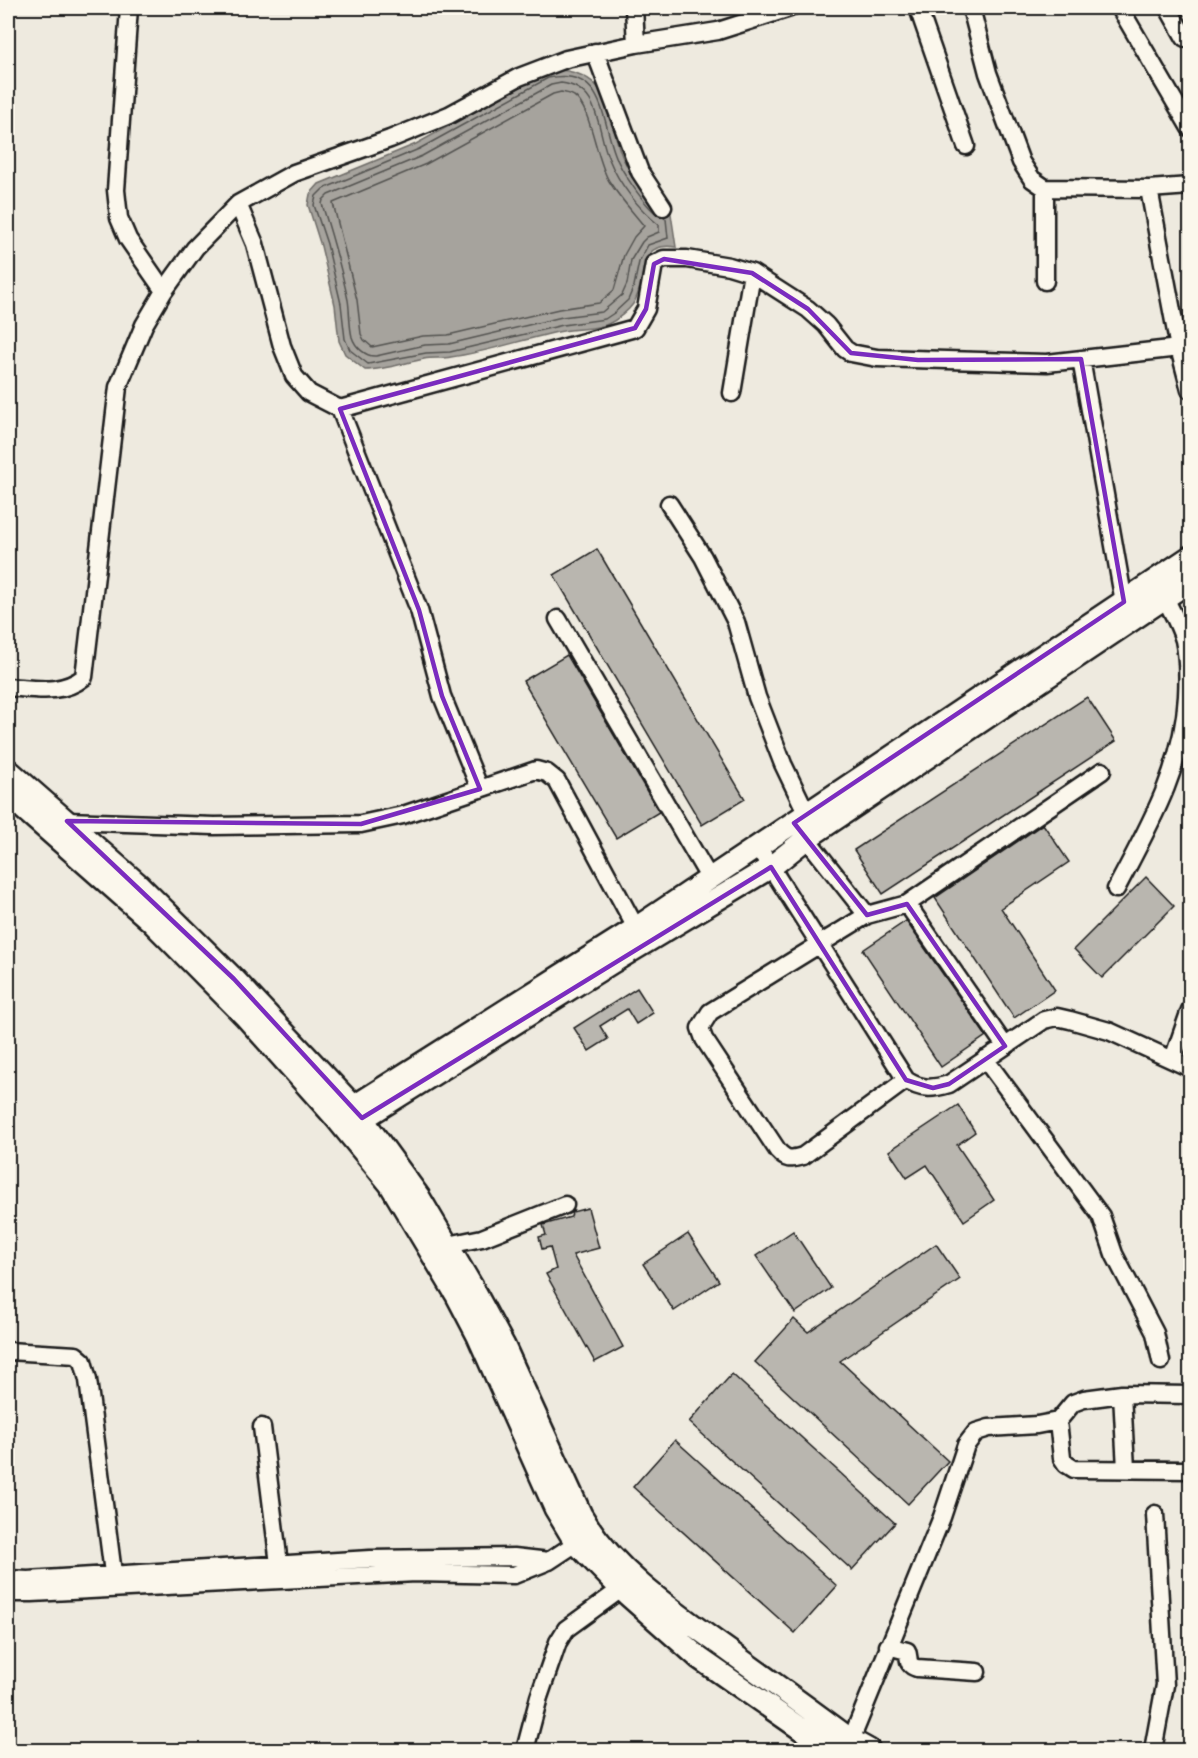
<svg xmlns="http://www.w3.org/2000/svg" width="1198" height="1758" font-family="'Indie Flower',sans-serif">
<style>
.water{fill:#a6a39d;stroke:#6f6d69;stroke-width:1.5}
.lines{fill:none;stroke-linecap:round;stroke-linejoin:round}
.shore{stroke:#535250;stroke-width:1.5}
.building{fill:#b9b6af;stroke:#1c1c1c;stroke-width:1.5}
.minor-casing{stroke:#1c1c1c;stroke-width:21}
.major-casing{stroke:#1c1c1c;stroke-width:26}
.minor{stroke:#fbf7ec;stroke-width:16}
.major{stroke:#fbf7ec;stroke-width:21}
.marked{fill:none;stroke:#7b2cbf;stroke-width:4.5;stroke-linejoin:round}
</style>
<rect width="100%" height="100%" fill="#eeeadf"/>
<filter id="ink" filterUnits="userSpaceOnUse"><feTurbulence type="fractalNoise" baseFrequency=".0167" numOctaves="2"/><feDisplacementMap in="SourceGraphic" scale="12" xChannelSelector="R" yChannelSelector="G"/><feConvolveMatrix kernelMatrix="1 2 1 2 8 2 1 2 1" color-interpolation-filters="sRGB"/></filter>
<g filter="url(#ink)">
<!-- water -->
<path class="water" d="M560,70c51,5 47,42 60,81 5,15 15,27 24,39 10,12 13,18 27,24l5,33c-42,-7 -27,34 -43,57 -5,7 -16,16 -25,20 -12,6 -31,4 -45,7 -37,7 -74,21 -112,26 -9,2 -18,0 -27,2 -20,4 -39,11 -59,11l-20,-16 -6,-13 -4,-36 -14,-59 -13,-41 2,-11 9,-10 97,-40 131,-72z"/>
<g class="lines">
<!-- shore -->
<path class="shore" d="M561,83c41,5 35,47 48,76 10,25 30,50 50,66v7l-12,5 -5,5 -11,18 -4,24 -5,11 -20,17 -40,5 -113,27 -24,1 -49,11c-10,1 -21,-9 -24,-19 -3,-12 -2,-25 -4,-37 -7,-33 -16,-64 -26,-96l1,-4 5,-5 94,-39 129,-71z
M561,92c4,1 9,1 13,4 17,11 22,64 35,85 10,16 23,30 35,45l-10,11 -10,18 -10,35 -15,13 -40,6 -111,26 -25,1 -51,11 -8,-7 -3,-6 -4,-34 -24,-97 93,-39 127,-70z
M658,215c-13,-9 -38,-45 -43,-61 -14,-37 -11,-87 -67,-76l-129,71 -96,40 -7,7 -2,9 13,39 14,60 4,35 5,11 18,14 58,-11 24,-1 113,-27 42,-6 9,-6 14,-13 6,-14 5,-24 9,-17 20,-7 -2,-19 -5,-3"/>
</g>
<!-- building -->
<path class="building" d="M597,549l148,250 -43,26 -148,-250z
M567,655l92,157 -43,26 -93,-157z
M1087,697l29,44 -233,153 -29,-44z
M1043,824l26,38 -68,46 54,82 -41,28 -79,-120z
M1146,877l28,29 -72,72 -28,-29z
M906,921l80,115 -45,31 -78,-117z
M637,988l16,25 -17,11 -9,-15 -27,17 8,13 -19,12 -15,-23z
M958,1105l17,27 -18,13 37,55 -30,21 -37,-56 -20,13 -18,-27z
M588,1208l11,40 -26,7 50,92 -28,15 -49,-88 10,-5 -6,-22 -8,2 -3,-12 7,-2 -3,-10 28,-8 1,-5z
M793,1231l38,57 -36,25 -39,-57z
M688,1234l31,47 -45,30 -31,-47z
M936,1244l24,35 -120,82 108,100 -40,43 -153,-142 39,-43 14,13z
M732,1374l163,149 -43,47 -163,-148z
M675,1440l162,146 -42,47 -162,-146z"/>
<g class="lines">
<!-- minor casing -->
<g class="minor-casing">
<path id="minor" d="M129,8l-13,182 3,28 9,21 36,52
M634,8l2,36
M918,8l48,138
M971,8l17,65 33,89 11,17 13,9 104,1 41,-3
M1120,8l70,120
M1168,8l17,30
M595,52l45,120 23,35
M1045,188v93
M1149,189l30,159 11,42
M238,204l17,40 27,102 12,30 15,17 31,16 79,201 23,86 38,93
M1081,359l43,243
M732,393l20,-120
M340,409l295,-81 11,-19 8,-45 10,-5h23l42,7 23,7 56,36 18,16 19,24 6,4 26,5 170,5 132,-15
M669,504l34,53 33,65 21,75 26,67 24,50
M558,619l152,260
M8,687c27,2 54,8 76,-10l34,-290 26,-62 20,-34 31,-43 43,-44 56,-31 96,-34 59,-24 70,-38 47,-18 70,-15 82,-13 72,-23
M67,821l147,5 147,-2 42,-9 133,-45 11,3 10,8 79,147
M799,829l68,86 40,-11 98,142
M758,847l148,233 -103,76c-12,3 -16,5 -25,-5l-74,-112 -4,-11 10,-16 157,-97
M1116,889c33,-63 67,-121 71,-193 1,-19 1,-38 -3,-56 -4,-14 -12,-28 -19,-42
M907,904l195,-133
M985,1059l116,157 13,38 41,79 6,28
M1173,1059l17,-49
M906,1080c15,10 27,9 43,4l95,-64 13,-3 13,3 39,11 81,37
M437,1249l11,-4 34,-7 83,-33
M8,1351l68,4 7,6 5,19 25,193
M1122,1394l4,75
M1058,1421l4,37 4,6 8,5 116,1
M262,1427l17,137
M8,1579l20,1 342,-21 144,-2 35,4
M8,1593h24l384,-20 98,2 35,-14 35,-23
M888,1646l19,5c3,8 -1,14 10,17l60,4
M851,1740l91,-223 24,-72 10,-13 13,-4 48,-3 21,-4 15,-18 11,-4 38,-5 68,1
M525,1750l14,-53 19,-55 8,-13 55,-40
M1153,1750l12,-65 -10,-171"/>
</g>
<!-- major casing -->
<g class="major-casing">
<path id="major" d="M8,770l131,115 95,94 119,127 66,91 52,88 33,61 77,169c33,57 95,98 148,136 41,30 82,59 122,89l18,10
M8,795l144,127 93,94 91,102 54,66 66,110 22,42 77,172 21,35 45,46 78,69 132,92
M342,1114l294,-186 554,-371
M351,1126l260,-163 160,-96 36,-29 383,-257"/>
</g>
<!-- minor -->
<use href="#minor" class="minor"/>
<!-- major -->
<use href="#major" class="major"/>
</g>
</g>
<!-- marked area -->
<path class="marked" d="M664,259l88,14 56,36 43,44 67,7 163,-1 43,243 -330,221 73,92 40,-11 98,142 -56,38 -16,4 -27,-8 -135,-213 -409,251 -128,-139 -167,-158 294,3 119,-35 -38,-93 -23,-86 -79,-201 295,-81 11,-19 8,-45z"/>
<!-- margin -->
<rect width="1198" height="1758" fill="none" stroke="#fbf7ec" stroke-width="30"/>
<rect x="15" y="15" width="1168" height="1728" fill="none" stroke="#1c1c1c" stroke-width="2" filter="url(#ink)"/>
</svg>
